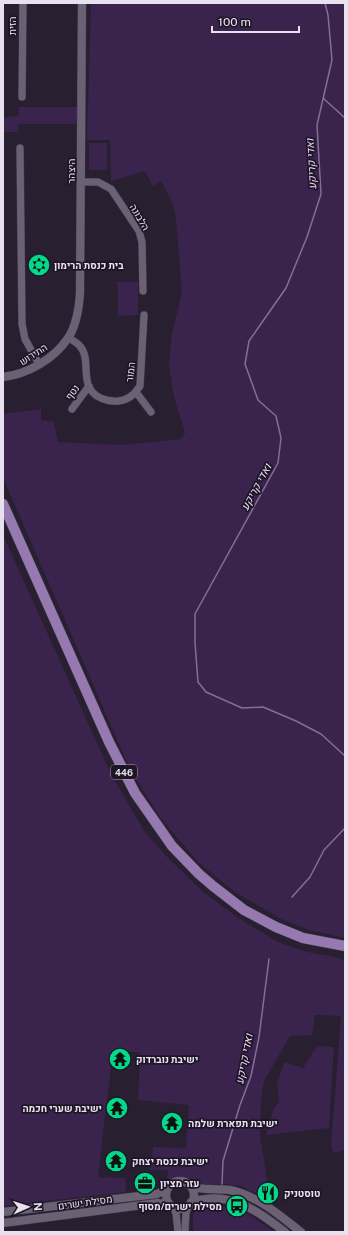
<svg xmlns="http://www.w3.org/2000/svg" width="348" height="1235" font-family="'Public Sans',Heebo,sans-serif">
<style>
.green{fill:#3a234c}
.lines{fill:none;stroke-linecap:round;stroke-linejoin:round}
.stream{stroke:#856e96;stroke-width:1.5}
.minor-casing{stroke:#453c4b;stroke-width:8}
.tertiary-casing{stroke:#453c4b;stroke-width:9}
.primary-casing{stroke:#453c4b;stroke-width:11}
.minor{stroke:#6b6175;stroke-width:7}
.tertiary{stroke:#6b6175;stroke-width:8}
.primary{stroke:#9779b1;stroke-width:10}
.labels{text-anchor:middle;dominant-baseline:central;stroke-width:3.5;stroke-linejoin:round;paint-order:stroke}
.shield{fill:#1e1526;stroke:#aba4b2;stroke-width:1}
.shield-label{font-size:9px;font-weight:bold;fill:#e8e2ee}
.street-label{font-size:10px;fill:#e8e2ee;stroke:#1e1526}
.poi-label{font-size:10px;font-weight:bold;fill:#e8e2ee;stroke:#1e1526;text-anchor:start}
.water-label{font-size:11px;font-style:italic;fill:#eddcfc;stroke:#1e1526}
</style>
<rect width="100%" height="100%" fill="#281f30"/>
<!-- green -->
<path class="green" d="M91,3h254v935l-36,-8 -28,-11 -46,-27 -37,-30 -39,-46 -30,-49 -126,-289v-64l38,-5v11l13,2 4,20 65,3 58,-6 4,-6 -11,-36 -5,-30 2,-28 11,-48 -6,-71 -3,-16 -12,-23 -8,5 -8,-15 -34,10 -1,-41h-23z
M19,107h58v17h-59v8h-15v-15l16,-1z
M89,143h18v27h-18z
M116,282h22v33l-20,1v-29z
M3,535l108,239 34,58 23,26 35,34 37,27 38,23 29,10 29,5 9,4v189l-11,3 -3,-7 10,-130 -26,-1 -3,20 -22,1 -26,45 -3,21 -1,33 10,61 -11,-1 -18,-9 -16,-2 -24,1 -15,-7 -9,1 -10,5 1,-14h-18l3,-23 33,1 3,-43 -51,-5 2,-47 -27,-3 -15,127 27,1 1,14 -123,14z
M317,1046l17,1 -5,81 -63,7 7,-25 6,-8 -2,-18 7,-22 19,6z
M208,1205c30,1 42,9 66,27h-81c1,-15 -4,-23 15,-27z"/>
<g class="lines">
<!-- stream -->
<path class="stream" d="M325,3l3,12 4,45 -15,65 4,69 -14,43 -21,51 -37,53 -4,23 13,36 18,16 5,22 -3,25 -83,151v29l3,39 8,10 36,16 21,-1 33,14 25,13 24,22
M323,98l22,20
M292,897l18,-20 14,-27 21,-22
M222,1184l1,-23 17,-56 11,-29 8,-39 10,-78"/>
<!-- minor casing -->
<g class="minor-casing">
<path id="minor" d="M22,97l1,-94
M20,148l2,176 3,15 14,25
M81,182h17l13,7 28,42 3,11 1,49
M69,338c3,2 7,4 10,7 11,11 4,29 10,42 7,14 28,18 41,10 5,-3 7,-7 10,-11l4,-71
M136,392l15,20
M72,409l17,-23
M173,1207l3,6 2,19
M185,1232l1,-20 3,-7"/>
</g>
<!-- tertiary casing -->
<g class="tertiary-casing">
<path id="tertiary" d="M3,377c25,-3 51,-18 65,-39 9,-13 11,-30 12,-45l2,-290
M166 1195a14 14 0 1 1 28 0a14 14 0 1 1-28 0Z
M190,1186c13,5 26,2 40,4 28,6 49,25 71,42
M191,1202c39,-12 65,8 94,30
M3,1212l154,-18 10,-5
M3,1223l132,-17 23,-3 12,2"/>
</g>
<!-- primary casing -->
<g class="primary-casing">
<path id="primary" d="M3,504l106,238 26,51 37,53 27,28 14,12 31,24 32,17 27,11 42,8"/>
</g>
<!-- minor -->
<use href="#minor" class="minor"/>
<!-- tertiary -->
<use href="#tertiary" class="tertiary"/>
<!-- primary -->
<use href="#primary" class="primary"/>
</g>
<!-- icons -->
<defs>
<g id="synagogue-disc" transform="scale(1.15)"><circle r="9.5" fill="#02d98b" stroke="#1e1526"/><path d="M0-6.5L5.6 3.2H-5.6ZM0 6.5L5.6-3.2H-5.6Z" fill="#111"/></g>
<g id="temple-disc" transform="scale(1.15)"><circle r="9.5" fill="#02d98b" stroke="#1e1526"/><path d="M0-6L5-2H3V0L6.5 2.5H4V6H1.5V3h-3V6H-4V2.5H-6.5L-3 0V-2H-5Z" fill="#111"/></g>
<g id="office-disc" transform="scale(1.15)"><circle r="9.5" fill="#02d98b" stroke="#1e1526"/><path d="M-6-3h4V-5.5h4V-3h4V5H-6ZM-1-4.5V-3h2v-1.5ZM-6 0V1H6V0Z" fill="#111"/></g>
<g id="restaurant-disc" transform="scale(1.15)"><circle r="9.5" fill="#02d98b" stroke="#1e1526"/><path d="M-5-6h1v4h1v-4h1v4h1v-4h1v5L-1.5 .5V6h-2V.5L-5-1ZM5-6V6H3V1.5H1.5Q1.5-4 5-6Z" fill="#111"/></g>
<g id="bus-disc" transform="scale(1.15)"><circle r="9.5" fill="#02d98b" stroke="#1e1526"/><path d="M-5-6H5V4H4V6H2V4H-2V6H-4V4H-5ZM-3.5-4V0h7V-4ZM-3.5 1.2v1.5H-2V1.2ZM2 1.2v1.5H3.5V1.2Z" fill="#111"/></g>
</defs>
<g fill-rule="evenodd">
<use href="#synagogue-disc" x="39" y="265"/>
<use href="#temple-disc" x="120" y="1059"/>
<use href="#temple-disc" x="117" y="1108"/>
<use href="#temple-disc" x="172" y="1123"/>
<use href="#temple-disc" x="116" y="1161"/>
<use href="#office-disc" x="145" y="1183"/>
<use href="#restaurant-disc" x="268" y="1193"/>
<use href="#bus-disc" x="237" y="1206"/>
</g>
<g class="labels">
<!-- shield labels -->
<rect class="shield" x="111" y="765" width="26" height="14" rx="3"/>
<g class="shield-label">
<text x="124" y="772">446</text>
</g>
<!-- street labels -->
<g class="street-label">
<text transform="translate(12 26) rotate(-90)">הזית</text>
<text transform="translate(71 171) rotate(-89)">היצהר</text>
<text transform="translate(140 217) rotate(60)">הלבונה</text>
<text transform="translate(33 354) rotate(-33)">התירוש</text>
<text transform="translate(130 372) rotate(-83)">המור</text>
<text transform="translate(72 392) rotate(-53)">נטף</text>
<text transform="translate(85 1202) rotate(-8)">מסילת ישרים</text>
</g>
<!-- poi labels -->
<g class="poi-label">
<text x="54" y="265">בית כנסת הרימון</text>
<text x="136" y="1059">ישיבת נוברדוק</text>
<text x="102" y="1108" text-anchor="end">ישיבת שערי חכמה</text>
<text x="188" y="1123">ישיבת תפארת שלמה</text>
<text x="132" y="1161">ישיבת כנסת יצחק</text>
<text x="160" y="1183">עזר מציון</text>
<text x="284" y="1193">טוסטניק</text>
<text x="222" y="1206" text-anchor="end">מסילת ישרים/מסוף</text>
</g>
<!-- water labels -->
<g class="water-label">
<text transform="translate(311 164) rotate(-93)">ואדי קריקע</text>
<text transform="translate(256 487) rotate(-61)">ואדי קריקע</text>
<text transform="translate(244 1059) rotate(-79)">ואדי קריקע</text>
</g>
</g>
<!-- border -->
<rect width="348" height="1235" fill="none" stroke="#e8e2ee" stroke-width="8"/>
<!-- north arrow -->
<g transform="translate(28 1207) rotate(87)" stroke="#1e1526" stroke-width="3" paint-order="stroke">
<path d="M0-3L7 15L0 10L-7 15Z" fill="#e8e2ee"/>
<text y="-6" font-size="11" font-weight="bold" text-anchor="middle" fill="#e8e2ee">N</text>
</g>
<!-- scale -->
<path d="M212 26v6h87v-6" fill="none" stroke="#e8e2ee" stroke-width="2"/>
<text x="218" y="26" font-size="12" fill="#e8e2ee" stroke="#1e1526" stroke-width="3" paint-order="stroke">100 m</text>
</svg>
